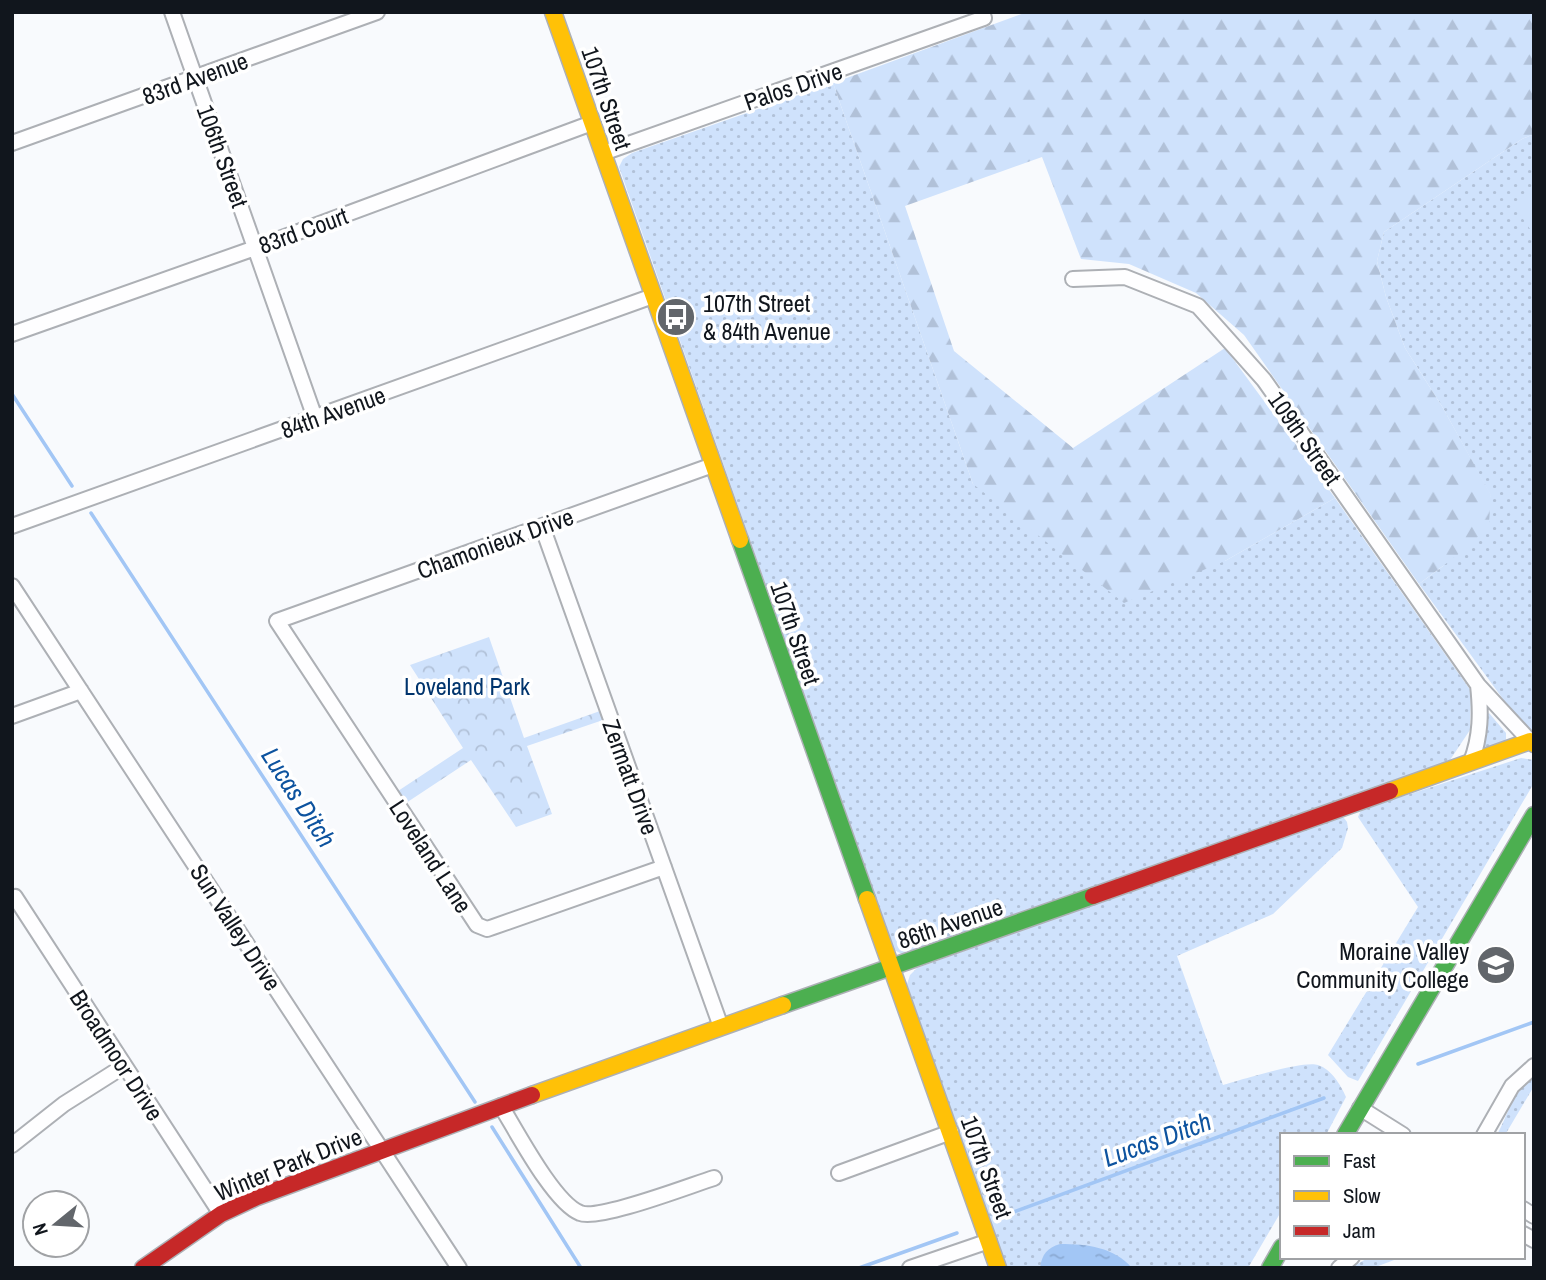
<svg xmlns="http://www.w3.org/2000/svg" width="1546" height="1280" font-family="'Archivo Narrow',sans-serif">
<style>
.grass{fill:url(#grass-dots)}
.forest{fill:url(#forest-firs)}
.park{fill:url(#park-crowns)}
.garden{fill:#cfe2fc}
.water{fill:url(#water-ripples)}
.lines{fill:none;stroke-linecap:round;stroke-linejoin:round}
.stream{stroke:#a2c6f5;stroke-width:3.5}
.street-casing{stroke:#adb0b5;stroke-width:18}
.fast-casing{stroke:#adb0b5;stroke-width:19}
.slow-casing{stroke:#adb0b5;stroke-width:19}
.jam-casing{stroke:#adb0b5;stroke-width:19}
.street{stroke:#fefeff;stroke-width:14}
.fast{stroke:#4caf50;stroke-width:16}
.slow{stroke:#ffc107;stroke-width:16}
.jam{stroke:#c62828;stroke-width:16}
.labels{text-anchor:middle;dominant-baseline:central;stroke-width:7;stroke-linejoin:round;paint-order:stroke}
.street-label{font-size:24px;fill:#11161d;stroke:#fff}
.poi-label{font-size:24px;fill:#11161d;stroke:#fff;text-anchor:start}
.park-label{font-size:24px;fill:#00346d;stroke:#fff}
.water-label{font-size:26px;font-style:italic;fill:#0d539f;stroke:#fff}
</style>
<defs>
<pattern id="grass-dots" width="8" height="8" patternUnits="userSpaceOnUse" patternTransform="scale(1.75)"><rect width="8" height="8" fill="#cfe2fc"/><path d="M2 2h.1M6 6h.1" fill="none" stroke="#b1c1d8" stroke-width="1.8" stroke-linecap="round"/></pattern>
<pattern id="forest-firs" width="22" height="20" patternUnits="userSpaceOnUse" patternTransform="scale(1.75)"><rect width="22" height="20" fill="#cfe2fc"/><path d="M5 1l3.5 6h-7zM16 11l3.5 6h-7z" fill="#b1c1d8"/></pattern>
<pattern id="park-crowns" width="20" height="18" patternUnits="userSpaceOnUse" patternTransform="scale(1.75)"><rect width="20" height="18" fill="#cfe2fc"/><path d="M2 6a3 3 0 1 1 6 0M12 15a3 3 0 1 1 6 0" fill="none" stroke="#b1c1d8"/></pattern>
<pattern id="water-ripples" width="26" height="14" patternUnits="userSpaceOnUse" patternTransform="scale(1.75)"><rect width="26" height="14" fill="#a2c6f5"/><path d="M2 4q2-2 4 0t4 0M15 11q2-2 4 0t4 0" fill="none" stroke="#8aa9d2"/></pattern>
</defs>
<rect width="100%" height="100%" fill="#f8fafd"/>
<!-- grass -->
<path class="grass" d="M833,83l140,401 252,77 110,-63 136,193 -1,39 -20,30 -542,197 -14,-7 -275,-783 4,-8 9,-6z
M1534,134v599l-15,-12 -100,-137 24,-18 48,-70 -48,-88 -38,-60 -19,-51 -9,-36 7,-29 138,-93z
M1489,713l17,20v6l-4,6 -22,6 6,-36z
M1521,758l13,2v23l-176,298 -10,-4 -20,-22 90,-148 -60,-90 3,-7z
M1337,817l7,1 3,4 1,6 -6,20 -69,66 -96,42 46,129c17,-5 81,-25 95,-20 13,4 23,20 28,32l-20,38h-44v75l-34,58h-242l-99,-284 3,-9 7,-7z
M1534,1075v11l-29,49h-8c14,-27 13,-38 37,-60z
M1402,1257l-29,11h-23l18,-10z"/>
<!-- forest -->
<path class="forest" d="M1027,12h507v122l-12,5 -138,93 -7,29 9,36 19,51 38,60 48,87 -2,28 -17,21 -53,40 -175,-249 -48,-42 -67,-29 -48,-5 -39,-102 -137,49 49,145 119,97 152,-100 110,150 -110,63 -101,42 -151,-119 -140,-401z"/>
<!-- park -->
<path class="park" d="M489,637l35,101 76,-27 3,9 -76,26 25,68 -36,13 -45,-67 -65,43 -8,-12 65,-43 -53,-83z"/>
<!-- garden -->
<path class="garden" d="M1534,190v45l-21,-31z"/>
<!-- water -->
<path class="water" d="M1060,1244c27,0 54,3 72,24h-92c2,-14 7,-20 20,-24z"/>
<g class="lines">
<!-- stream -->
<path class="stream" d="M12,394l60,92
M91,513l384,589
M1418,1064l116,-42
M492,1127l89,141
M1003,1216l321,-118
M859,1268l98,-35"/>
<!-- street casing -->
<g class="street-casing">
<path id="street" d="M172,12l143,406
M12,143l365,-131
M603,153l381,-135 -2,-6
M1073,279l52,-2 73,29 66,74 214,305 52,56
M12,334l243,-86 337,-125
M12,526l641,-230
M542,526l179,501
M12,586l447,682
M12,716l69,-25
M1471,762c10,-26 10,-50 7,-77
M664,867l-171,60 -6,2 -10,-4 -200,-304 436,-156
M12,898l3,-1 206,317
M501,1106c16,26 53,97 79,107 19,8 111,-28 134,-35
M1360,1108l43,27
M1484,1135l28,-49 22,-20
M12,1145l52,-41 60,-38
M839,1173l112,-41
M1523,1209l11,7
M1523,1234l11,6
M910,1268l79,-27
M1339,1268l13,-11"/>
</g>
<!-- fast casing -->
<g class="fast-casing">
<path id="fast" d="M740,540l127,359
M783,1005l310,-109
M1345,1135l189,-320
M1270,1268l12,-21"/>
</g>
<!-- slow casing -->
<g class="slow-casing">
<path id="slow" d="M553,12l187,528
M1390,791l140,-50 4,3
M867,899l131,369
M532,1095l251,-90"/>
</g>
<!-- jam casing -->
<g class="jam-casing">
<path id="jam" d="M1093,896l297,-105
M143,1268l78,-54 36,-17 275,-102"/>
</g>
<!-- street -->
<use href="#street" class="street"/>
<!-- fast -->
<use href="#fast" class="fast"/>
<!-- slow -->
<use href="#slow" class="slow"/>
<!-- jam -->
<use href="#jam" class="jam"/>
</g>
<!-- icons -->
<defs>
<g id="bus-disc" transform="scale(2.0125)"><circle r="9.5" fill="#62666b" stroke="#fff"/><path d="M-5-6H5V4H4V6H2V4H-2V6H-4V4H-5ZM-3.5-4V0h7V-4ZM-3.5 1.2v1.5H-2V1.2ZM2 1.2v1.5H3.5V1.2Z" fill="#fff"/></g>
<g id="university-disc" transform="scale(2.0125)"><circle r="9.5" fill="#62666b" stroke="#fff"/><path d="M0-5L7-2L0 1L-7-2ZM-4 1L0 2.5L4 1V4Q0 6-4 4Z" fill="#fff"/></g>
</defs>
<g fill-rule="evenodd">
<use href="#bus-disc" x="676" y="317"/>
<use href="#university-disc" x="1496" y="965"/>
</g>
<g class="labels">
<!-- street labels -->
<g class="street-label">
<text transform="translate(195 78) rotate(-20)">83rd Avenue</text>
<text transform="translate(793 86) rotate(-19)">Palos Drive</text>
<text transform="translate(607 98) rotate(71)">107th Street</text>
<text transform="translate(223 156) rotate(70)">106th Street</text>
<text transform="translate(303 230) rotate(-20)">83rd Court</text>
<text transform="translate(333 412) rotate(-20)">84th Avenue</text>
<text transform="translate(1305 438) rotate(55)">109th Street</text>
<text transform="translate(495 543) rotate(-20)">Chamonieux Drive</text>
<text transform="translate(796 633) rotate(71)">107th Street</text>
<text transform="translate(631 777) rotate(70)">Zermatt Drive</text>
<text transform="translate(431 856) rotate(57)">Loveland Lane</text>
<text transform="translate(950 923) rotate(-19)">86th Avenue</text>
<text transform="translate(236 927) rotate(57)">Sun Valley Drive</text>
<text transform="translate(117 1055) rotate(57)">Broadmoor Drive</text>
<text transform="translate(288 1164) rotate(-22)">Winter Park Drive</text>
<text transform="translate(987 1167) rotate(70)">107th Street</text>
</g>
<!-- poi labels -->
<g class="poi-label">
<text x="703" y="303">107th Street<tspan x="703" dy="28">&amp; 84th Avenue</tspan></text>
<text x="1469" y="951" text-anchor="end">Moraine Valley<tspan x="1469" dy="28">Community College</tspan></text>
</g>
<!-- park labels -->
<g class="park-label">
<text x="467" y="686">Loveland Park</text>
</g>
<!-- water labels -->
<g class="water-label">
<text transform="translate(299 797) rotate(57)">Lucas Ditch</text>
<text transform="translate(1157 1139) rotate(-20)">Lucas Ditch</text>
</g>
</g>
<!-- border -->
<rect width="1546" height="1280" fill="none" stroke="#11161d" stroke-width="28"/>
<!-- legend -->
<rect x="1280" y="1133" width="245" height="126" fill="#ffffff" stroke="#a0a2a5" stroke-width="2"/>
<rect x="1294" y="1156" width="35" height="10" fill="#4caf50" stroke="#a0a2a5" stroke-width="2"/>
<text x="1343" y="1168" font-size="21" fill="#11161d">Fast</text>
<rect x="1294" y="1191" width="35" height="10" fill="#ffc107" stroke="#a0a2a5" stroke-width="2"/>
<text x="1343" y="1203" font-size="21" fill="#11161d">Slow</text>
<rect x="1294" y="1226" width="35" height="10" fill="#c62828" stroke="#a0a2a5" stroke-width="2"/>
<text x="1343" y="1238" font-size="21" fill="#11161d">Jam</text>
<!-- north arrow -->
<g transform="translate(56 1224) rotate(252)"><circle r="33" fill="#ffffff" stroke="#a0a2a5" stroke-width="2"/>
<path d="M0-5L12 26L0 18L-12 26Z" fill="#62666b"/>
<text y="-10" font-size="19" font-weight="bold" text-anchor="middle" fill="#11161d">N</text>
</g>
</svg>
